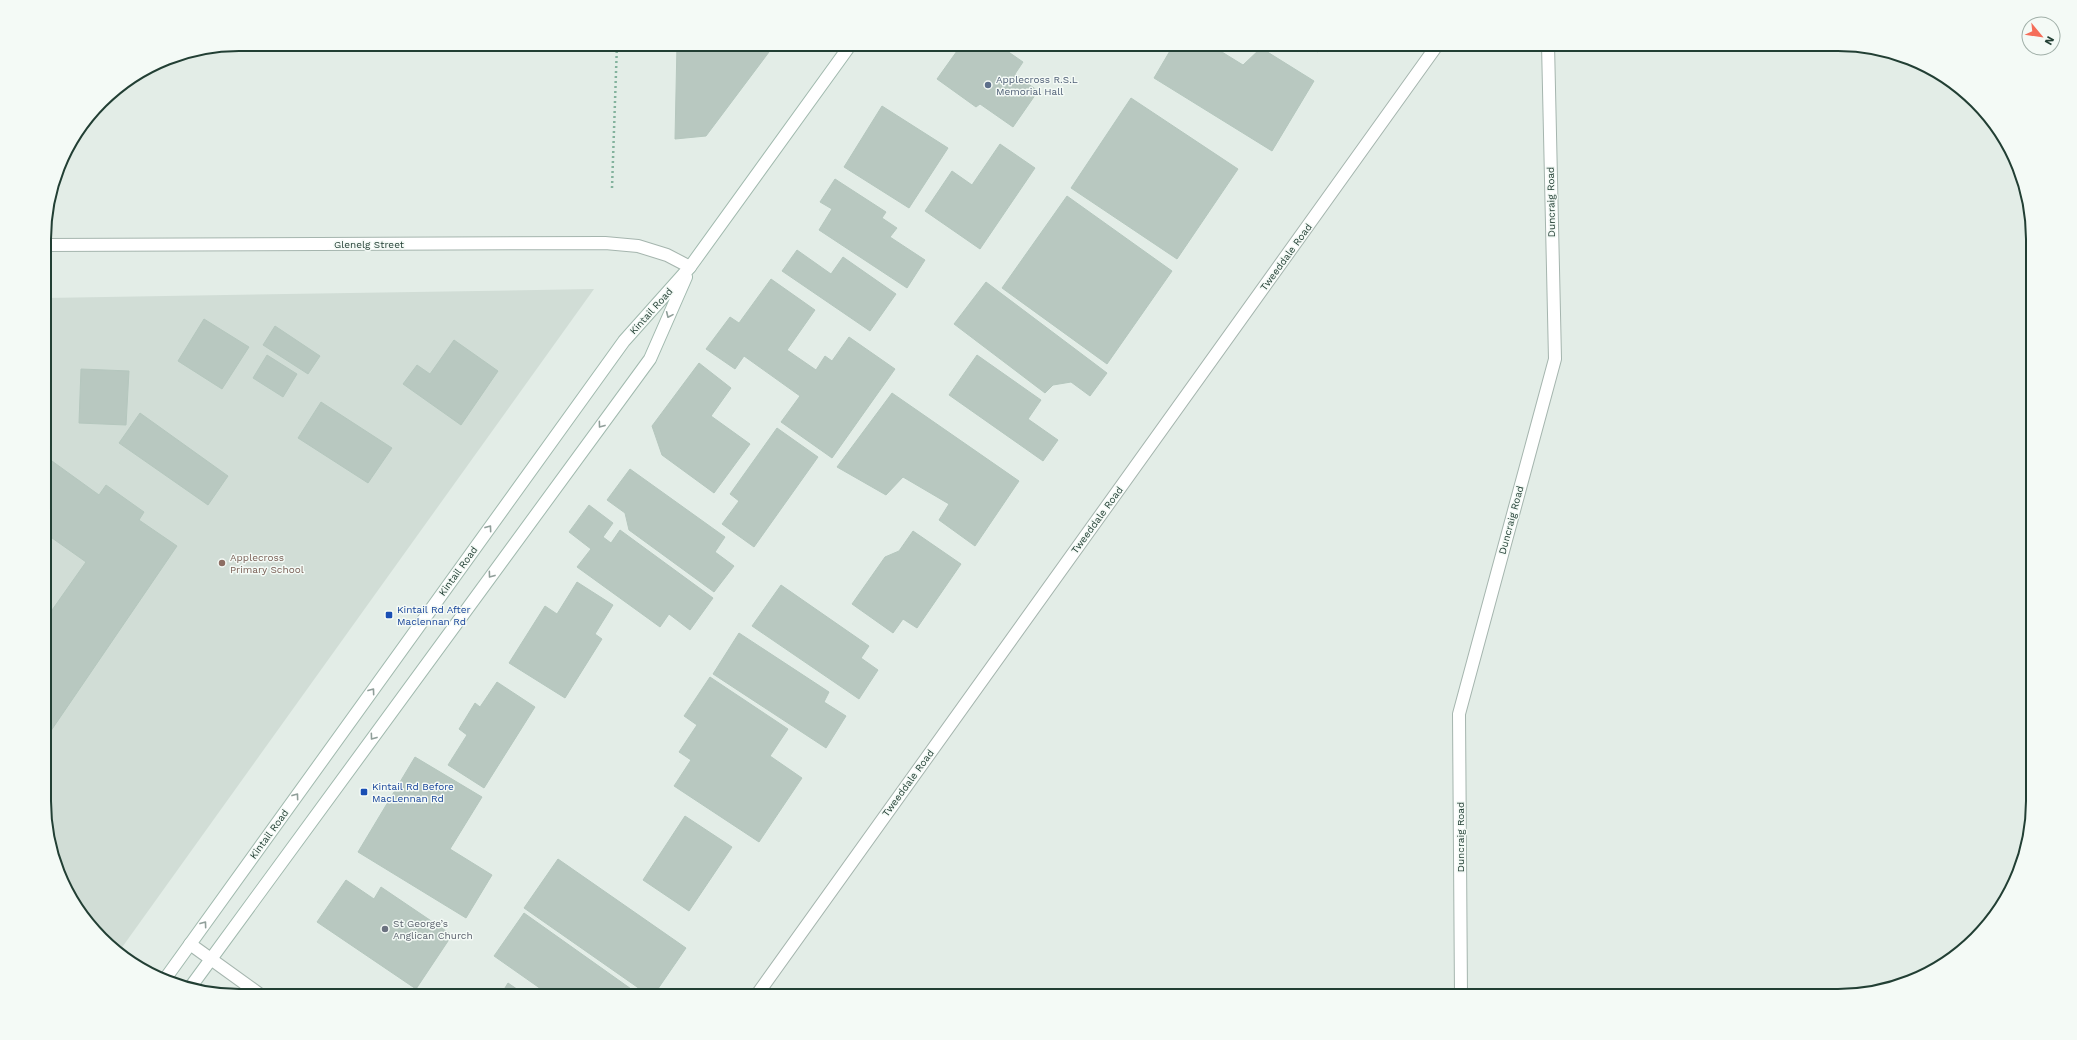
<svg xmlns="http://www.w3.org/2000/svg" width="2077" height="1040" font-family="'Work Sans',sans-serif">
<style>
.built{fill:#d1ddd6}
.building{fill:#b8c8c0;stroke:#b5c7be}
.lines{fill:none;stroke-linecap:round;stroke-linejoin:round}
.minor-casing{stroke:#a5b5ae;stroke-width:14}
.secondary-casing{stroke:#a1b9ae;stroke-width:14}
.path{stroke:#83b29d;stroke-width:2.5;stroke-dasharray:2 3;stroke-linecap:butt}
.minor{stroke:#fff;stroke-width:12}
.secondary{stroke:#fff;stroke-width:12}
.oneway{stroke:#909f9a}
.service-dot{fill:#5c6f8a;stroke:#f4faf6;stroke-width:1.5}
.education-dot{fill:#8d6e63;stroke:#f4faf6;stroke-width:1.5}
.transit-dot{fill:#1a4fb4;stroke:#f4faf6;stroke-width:1.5}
.worship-dot{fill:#6b7280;stroke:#f4faf6;stroke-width:1.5}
.labels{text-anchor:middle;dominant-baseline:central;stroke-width:3;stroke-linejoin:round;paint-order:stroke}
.service-label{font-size:10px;fill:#4e5e75;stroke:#f4faf6;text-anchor:start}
.street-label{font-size:10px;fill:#223f34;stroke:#f4faf6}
.education-label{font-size:10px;fill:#785e54;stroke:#f4faf6;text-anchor:start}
.transit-label{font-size:10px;fill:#164399;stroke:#f4faf6;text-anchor:start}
.worship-label{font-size:10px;fill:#5b616d;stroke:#f4faf6;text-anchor:start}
.rim{fill:none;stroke:#223f34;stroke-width:2}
</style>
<rect width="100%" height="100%" fill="#e3ede7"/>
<!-- built -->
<path class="built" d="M594,289l-476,664 -34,-33 -25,-44 -13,-49 -1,-529z"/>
<!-- building -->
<path class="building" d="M677,44h98l-69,92 -31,3z
M962,44h35l26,18 -8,12 23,17 -25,36 -33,-23 -4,3 -39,-28z
M1174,44h35l34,21 18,-17 53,33 -42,70 -118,-73z
M1306,44h17l-5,8z
M1131,98l107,71 -61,90 -106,-71z
M882,106l66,42 -39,60 -65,-41z
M1000,144l35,24 -55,81 -55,-38 27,-40 20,14z
M835,179l51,33 -4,6 15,10 -7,9 35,23 -18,28 -88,-58 13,-21 -12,-7z
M1067,196l105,75 -65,93 -105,-76z
M797,250l34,24 12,-17 53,37 -26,37 -88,-60z
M771,279l44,31 -28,40 29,20 9,-14 7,5 17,-24 46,32 -63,89 -51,-36 19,-26 -56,-40 -9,13 -29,-20 24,-32 9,6z
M986,282l121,91 -17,23 -19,-14 -18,3 -8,8 -91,-69z
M204,319l45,28 -27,42 -44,-28z
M275,326l45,30 -12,18 -45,-29z
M454,340l44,31 -37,54 -58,-41 14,-19 13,9z
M267,355l30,19 -14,23 -30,-19z
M977,355l64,45 -13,19 30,21 -15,21 -94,-66z
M699,363l32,25 -20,28 39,28 -36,49 -52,-38 -10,-29z
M81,369l48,2 -3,54 -47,-2z
M892,393l127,88 -44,65 -36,-26 10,-16 -46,-27 -17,18 -49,-28z
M321,402l71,46 -24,35 -70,-45z
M140,413l88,63 -20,29 -89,-62z
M777,428l41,29 -64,90 -32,-23 17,-23 -9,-7z
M45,456l54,39 7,-10 38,27 -5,8 38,26 -131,192 -1,-118 41,-58 -41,-29z
M630,469l95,68 -10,15 19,14 -20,26 -85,-62 -4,-17 -18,-13z
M589,505l24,18 -10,14 8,6 9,-13 93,68 -23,32 -21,-16 -9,13 -83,-60 14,-18 -22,-17z
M913,531l48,33 -44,64 -14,-9 -10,14 -41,-29 33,-47 14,-6z
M577,582l36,23 -18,29 7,5 -37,59 -56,-35 36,-57 12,8z
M781,585l88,61 -8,12 17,12 -19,29 -107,-73z
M739,633l90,59 -5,10 22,14 -20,32 -113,-74z
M710,677l78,52 -18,27 32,22 -43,64 -85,-56 17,-26 -12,-8 18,-27 -13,-9z
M497,682l38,25 -51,81 -36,-23 19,-30 -8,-6 16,-26 5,4z
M415,757l67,40 -32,52 42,26 -26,43 -108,-66z
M685,816l47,31 -43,64 -46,-31z
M558,859l128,89 -33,48h-3l-126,-88z
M346,880l28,19 7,-12 71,48 -36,54 -99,-67z
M524,913l117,83h-90l-57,-40z
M508,983l19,13h-27z"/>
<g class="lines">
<!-- minor casing -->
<g class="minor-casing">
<path id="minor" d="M44,245l561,-2 33,3 29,9 23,12
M190,944l72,52
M756,996l682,-952
M1461,996l-2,-282 96,-355 -7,-315"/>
</g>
<!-- secondary casing -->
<g class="secondary-casing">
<path id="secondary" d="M165,979l459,-638 66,-74 161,-223
M192,985l458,-626 36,-82"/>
</g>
<!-- path -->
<path class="path" d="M612,188l5,-144"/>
<!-- minor -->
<use href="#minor" class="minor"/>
<!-- secondary -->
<use href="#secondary" class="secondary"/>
</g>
<!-- one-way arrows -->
<defs><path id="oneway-chevron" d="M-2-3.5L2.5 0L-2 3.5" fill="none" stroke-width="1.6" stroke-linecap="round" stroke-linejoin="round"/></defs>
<g class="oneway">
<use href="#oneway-chevron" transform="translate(669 315) rotate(114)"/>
<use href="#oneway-chevron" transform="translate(601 425) rotate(126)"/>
<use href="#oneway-chevron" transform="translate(489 528) rotate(-54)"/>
<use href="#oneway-chevron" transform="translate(491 575) rotate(126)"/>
<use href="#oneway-chevron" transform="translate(372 691) rotate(-54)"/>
<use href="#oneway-chevron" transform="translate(373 737) rotate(126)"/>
<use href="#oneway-chevron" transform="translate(296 796) rotate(-54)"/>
<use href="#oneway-chevron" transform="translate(204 924) rotate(-54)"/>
</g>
<!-- markers -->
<circle class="service-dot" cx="988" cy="85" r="4"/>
<circle class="education-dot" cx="222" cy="563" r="4"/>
<g class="transit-dot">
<rect x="385" y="611" width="8" height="8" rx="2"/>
<rect x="360" y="788" width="8" height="8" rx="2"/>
</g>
<circle class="worship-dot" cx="385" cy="929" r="4"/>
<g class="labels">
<!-- service labels -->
<g class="service-label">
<text x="996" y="79">Applecross R.S.L<tspan x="996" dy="12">Memorial Hall</tspan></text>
</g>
<!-- street labels -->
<g class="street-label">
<text transform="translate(1551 202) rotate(-91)">Duncraig Road</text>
<text x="369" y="244">Glenelg Street</text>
<text transform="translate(1286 257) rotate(-54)">Tweeddale Road</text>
<text transform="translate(651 311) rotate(-48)">Kintail Road</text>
<text transform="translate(1097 520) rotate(-54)">Tweeddale Road</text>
<text transform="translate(1511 520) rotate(-75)">Duncraig Road</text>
<text transform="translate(458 571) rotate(-54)">Kintail Road</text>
<text transform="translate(908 783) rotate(-54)">Tweeddale Road</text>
<text transform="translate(269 834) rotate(-54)">Kintail Road</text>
<text transform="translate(1460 837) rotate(-90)">Duncraig Road</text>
</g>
<!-- education labels -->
<g class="education-label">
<text x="230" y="557">Applecross<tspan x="230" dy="12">Primary School</tspan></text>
</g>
<!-- transit labels -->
<g class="transit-label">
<text x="397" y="609">Kintail Rd After<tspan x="397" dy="12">Maclennan Rd</tspan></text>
<text x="372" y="786">Kintail Rd Before<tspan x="372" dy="12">MacLennan Rd</tspan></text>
</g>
<!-- worship labels -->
<g class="worship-label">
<text x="393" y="923">St George’s<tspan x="393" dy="12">Anglican Church</tspan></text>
</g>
</g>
<!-- crop -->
<path d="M0 0H2077V1040H0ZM239 51H1838A188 188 0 0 1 2026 239V801A188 188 0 0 1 1838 989H239A188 188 0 0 1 51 801V239A188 188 0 0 1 239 51Z" fill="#f4faf6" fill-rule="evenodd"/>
<path class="rim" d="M239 51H1838A188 188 0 0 1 2026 239V801A188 188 0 0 1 1838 989H239A188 188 0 0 1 51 801V239A188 188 0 0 1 239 51Z"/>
<!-- north arrow -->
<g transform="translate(2041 36) rotate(119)"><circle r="19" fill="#f4faf6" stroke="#a0afa8"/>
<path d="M0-3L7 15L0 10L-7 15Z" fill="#f56d59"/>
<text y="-6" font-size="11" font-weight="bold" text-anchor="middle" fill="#223f34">N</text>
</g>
</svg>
